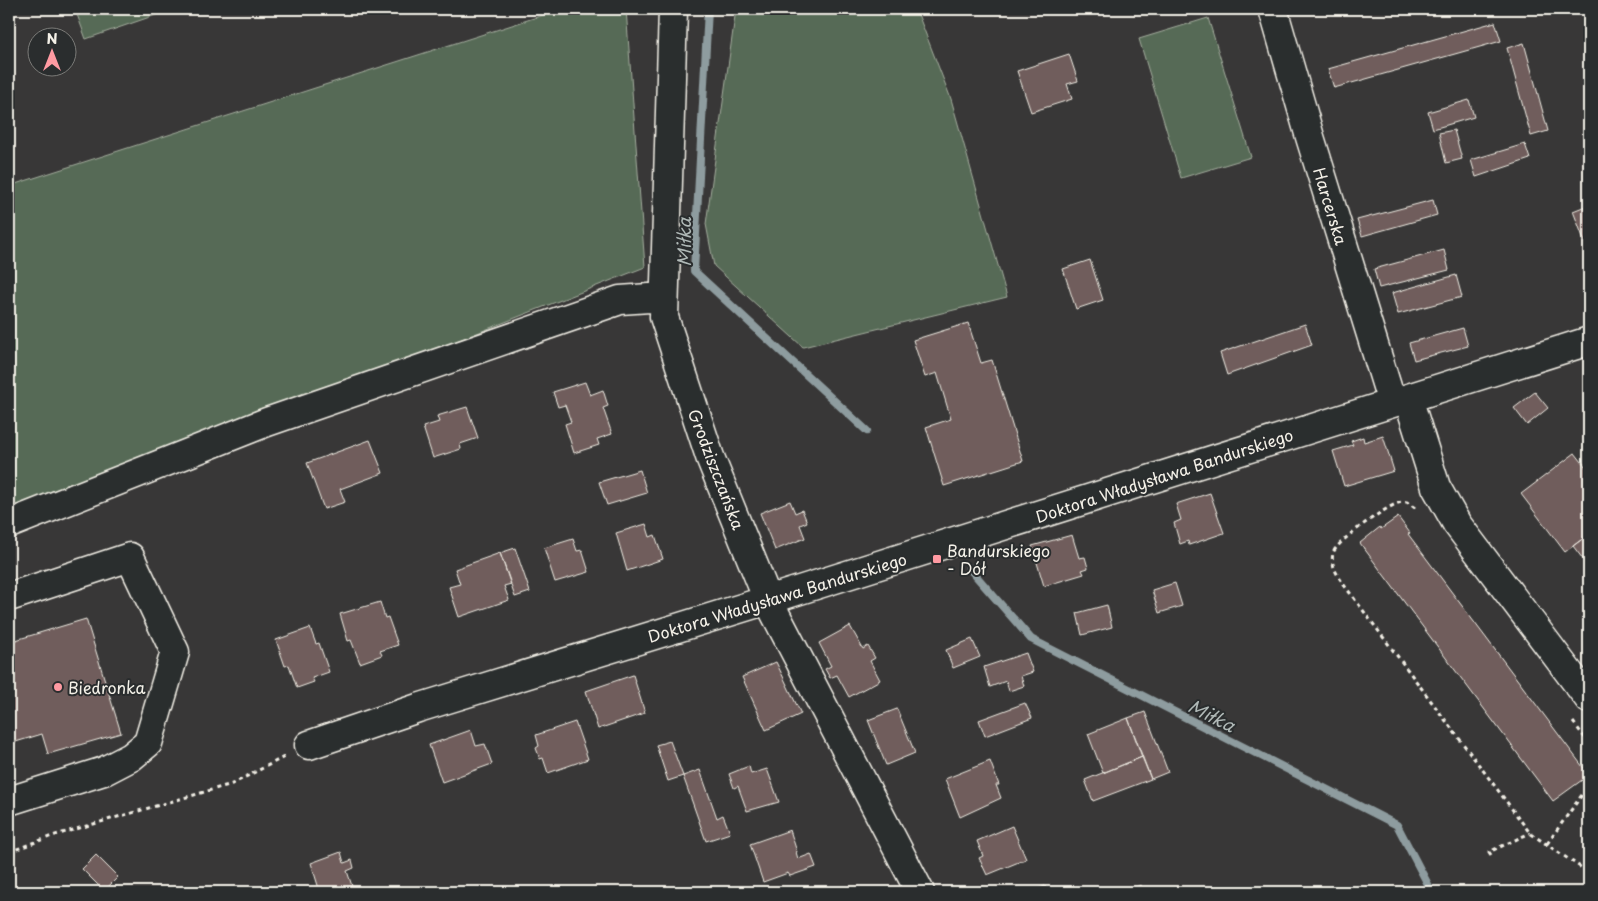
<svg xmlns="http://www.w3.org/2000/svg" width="1598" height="901" font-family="'Playpen Sans',sans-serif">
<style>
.green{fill:#566b56;stroke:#a5ae9f}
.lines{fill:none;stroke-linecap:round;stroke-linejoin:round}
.stream{stroke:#8e9c9f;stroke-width:8}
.building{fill:#705d5b;stroke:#f4f1e8}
.minor-casing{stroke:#f4f1e8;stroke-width:31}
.path{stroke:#f4f1e8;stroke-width:3;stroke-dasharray:4 4;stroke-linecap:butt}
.minor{stroke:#2a2d2e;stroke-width:28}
.poi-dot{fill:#ff9aa2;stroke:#2a2d2e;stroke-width:2}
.labels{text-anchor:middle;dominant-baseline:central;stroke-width:4;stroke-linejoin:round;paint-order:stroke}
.street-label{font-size:16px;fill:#f4f1e8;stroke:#2a2d2e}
.poi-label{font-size:16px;fill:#f4f1e8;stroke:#2a2d2e;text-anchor:start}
.water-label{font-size:18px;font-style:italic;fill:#b0b9b7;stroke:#2a2d2e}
</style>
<rect width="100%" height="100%" fill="#383737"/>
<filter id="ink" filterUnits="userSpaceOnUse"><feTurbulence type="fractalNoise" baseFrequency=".02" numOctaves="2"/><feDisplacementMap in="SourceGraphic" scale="10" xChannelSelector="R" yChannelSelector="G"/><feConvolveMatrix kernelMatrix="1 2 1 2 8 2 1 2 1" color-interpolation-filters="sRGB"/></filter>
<g filter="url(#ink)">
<!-- green -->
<path class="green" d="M75,9h98l-87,30z
M562,9h64l19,258 -636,250v-331z
M736,9h180l35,90 56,198 -204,50 -89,-81 -8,-42z
M1208,18l43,139 -70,21 -42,-139z"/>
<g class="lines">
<!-- stream -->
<path class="stream" d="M708,9l-14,262 173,160
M969,568l62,71 366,186 35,67"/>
</g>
<!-- building -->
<path class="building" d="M1495,22l6,19 -167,47 -6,-19z
M1524,43l24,88 -17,5 -24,-88z
M1069,54l9,27 -11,3 5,15 -41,13 -14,-41z
M1469,100l5,17 -41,12 -5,-17z
M1454,130l8,29 -16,4 -7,-30z
M1525,144l5,15 -54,18 -5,-17z
M1433,200l4,15 -75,21 -5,-16z
M1588,205l1,4v44l-16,-42z
M1444,250l5,20 -70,18 -5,-19z
M1090,260l13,40 -27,9 -13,-40z
M1456,275l6,22 -64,17 -6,-21z
M968,323l13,40 11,-3 31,101 -79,25 -18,-59 25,-8 -14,-46 -12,4 -12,-37z
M1305,324l7,21 -85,30 -7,-22z
M1463,328l5,18 -54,14 -5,-17z
M585,382l5,13 13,-5 5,16 -5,2 9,26 -15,5 2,6 -25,8 -9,-29 6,-2 -6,-17 -7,2 -5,-15z
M1535,392l13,16 -21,17 -13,-17z
M467,407l11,31 -18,6 1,5 -28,9 -10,-31 16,-5 -2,-6z
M1383,436l11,35 -50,15 -11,-35 20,-6 -2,-4 12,-4 1,5z
M370,440l13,33 -43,16 5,13 -21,7 -17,-46z
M1575,453l14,18v63l-24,18 -44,-58z
M640,470l7,23 -40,12 -8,-23z
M1210,493l14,40 -35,12 -1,-4 -8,3 -6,-21 7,-3 -5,-16z
M790,501l5,12 7,-3 5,12 -7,3 5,13 -30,12 -15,-37z
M1398,517l12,16 -2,1 181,241 -36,26 -193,-258 20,-16 1,2z
M646,524l4,13 5,-2 8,24 -36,12 -11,-38z
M1589,534v33l-16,-21z
M1072,535l7,23 6,-1 3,11 -6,2 2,4 -40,12 -12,-40z
M573,539l4,12 5,-1 7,22 -34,10 -11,-34z
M515,548l15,44 -15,5 -15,-44z
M500,553l11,31 -7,2 5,14 -50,17 -10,-30 11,-3 -5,-15z
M1175,583l7,23 -23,7 -7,-23z
M380,602l5,16 3,-1 10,28 -18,6 2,4 -22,8 -9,-23 -3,1 -8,-27z
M1107,605l5,22 -30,8 -5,-22z
M86,619l35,114 -73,21 -6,-20 -33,10v-102z
M850,626l13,23 5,-3 7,12 -5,3 10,19 -31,17 -12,-22 -7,3 -5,-9 6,-3 -12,-23z
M310,628l6,16 3,-1 10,29 -17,6 2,4 -17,6 -8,-23 -4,1 -9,-26z
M972,639l8,18 -27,11 -7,-18z
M1026,653l7,19 -12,4 3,10 -15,5 -3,-10 -16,6 -6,-20z
M776,662l25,52 -35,16 -24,-53z
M633,675l12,38 -47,16 -12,-38z
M1025,703l7,15 -47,18 -6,-16z
M897,709l18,44 -29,12 -18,-45z
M1145,712l23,60 -17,7 -23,-61z
M1128,718l14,39 -39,16 -15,-39z
M575,722l13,37 -40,14 -5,-15 -3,1 -4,-11 3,-2 -3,-11z
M471,730l5,16 9,-2 7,20 -50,18 -13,-37z
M670,741l13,35 -15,5 -12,-36z
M1142,757l9,22 -58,22 -8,-21z
M990,761l9,24h-3l5,13 -41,19 -15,-38z
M749,766l2,8 16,-5 12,33 -32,9 -9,-25 -4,2 -5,-14z
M700,770l17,48 6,-3 7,18 -24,8 -23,-65z
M1589,806v14l-5,-3z
M1012,826l14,33 -39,16 -8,-17 4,-2 -6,-15z
M790,830l7,22h-1l2,7 13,-5 5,13 -26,9 -2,-3 -25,9 -13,-38z
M341,852l3,11 8,-3 2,8 -7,3 5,15 -20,6h-12l-9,-29z
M96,855l22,22 -14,14 -22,-22z
M1141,885l3,7h-23z
M1045,886l2,6h-18z"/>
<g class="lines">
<!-- minor casing -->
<g class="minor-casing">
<path id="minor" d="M673,9l-9,308 46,140 58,143 152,292
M1273,9l37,128 82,266
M1408,398l28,89 21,37 132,175
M9,524l258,-102 353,-122 44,-3
M9,597l121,-40 45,95 -27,91 -17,14 -27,14 -95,30
M309,745l109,-37 350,-108 821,-259"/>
</g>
<!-- path -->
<path class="path" d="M1415,508l-8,-6c-3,0 -8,0 -11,2 -13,5 -59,37 -63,49 -3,13 5,22 11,32l186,248 59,40
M1573,722l16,21
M1547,844l42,-59
M9,852l43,-16 180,-52 54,-28
M1491,855l-2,-3 41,-19"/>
<!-- minor -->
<use href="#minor" class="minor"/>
</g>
</g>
<!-- markers -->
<g class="poi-dot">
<rect x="932" y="554" width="10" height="10" rx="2.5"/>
<circle cx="58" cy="687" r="5"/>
</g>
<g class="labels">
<!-- street labels -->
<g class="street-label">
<text transform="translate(1331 206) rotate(73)">Harcerska</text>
<text transform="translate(717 469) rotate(69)">Grodziszczańska</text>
<text transform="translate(1164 475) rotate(-18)">Doktora Władysława Bandurskiego</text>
<text transform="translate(777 597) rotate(-17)">Doktora Władysława Bandurskiego</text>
</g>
<!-- poi labels -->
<g class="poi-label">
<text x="947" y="550">Bandurskiego<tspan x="947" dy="18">- Dół</tspan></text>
<text x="68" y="687">Biedronka</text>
</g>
<!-- water labels -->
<g class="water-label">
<text transform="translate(683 242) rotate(-90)">Miłka</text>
<text transform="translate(1212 715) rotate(27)">Miłka</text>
</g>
</g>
<!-- margin -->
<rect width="1598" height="901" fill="none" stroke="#2a2d2e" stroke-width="30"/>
<rect x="15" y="15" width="1568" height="871" fill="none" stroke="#f4f1e8" stroke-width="2" filter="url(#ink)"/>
<!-- north arrow -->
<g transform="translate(52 52)"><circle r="24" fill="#2a2d2e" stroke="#7b7b78"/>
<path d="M0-4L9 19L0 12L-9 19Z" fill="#ff9aa2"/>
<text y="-8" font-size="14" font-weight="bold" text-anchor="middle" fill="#f4f1e8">N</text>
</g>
</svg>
